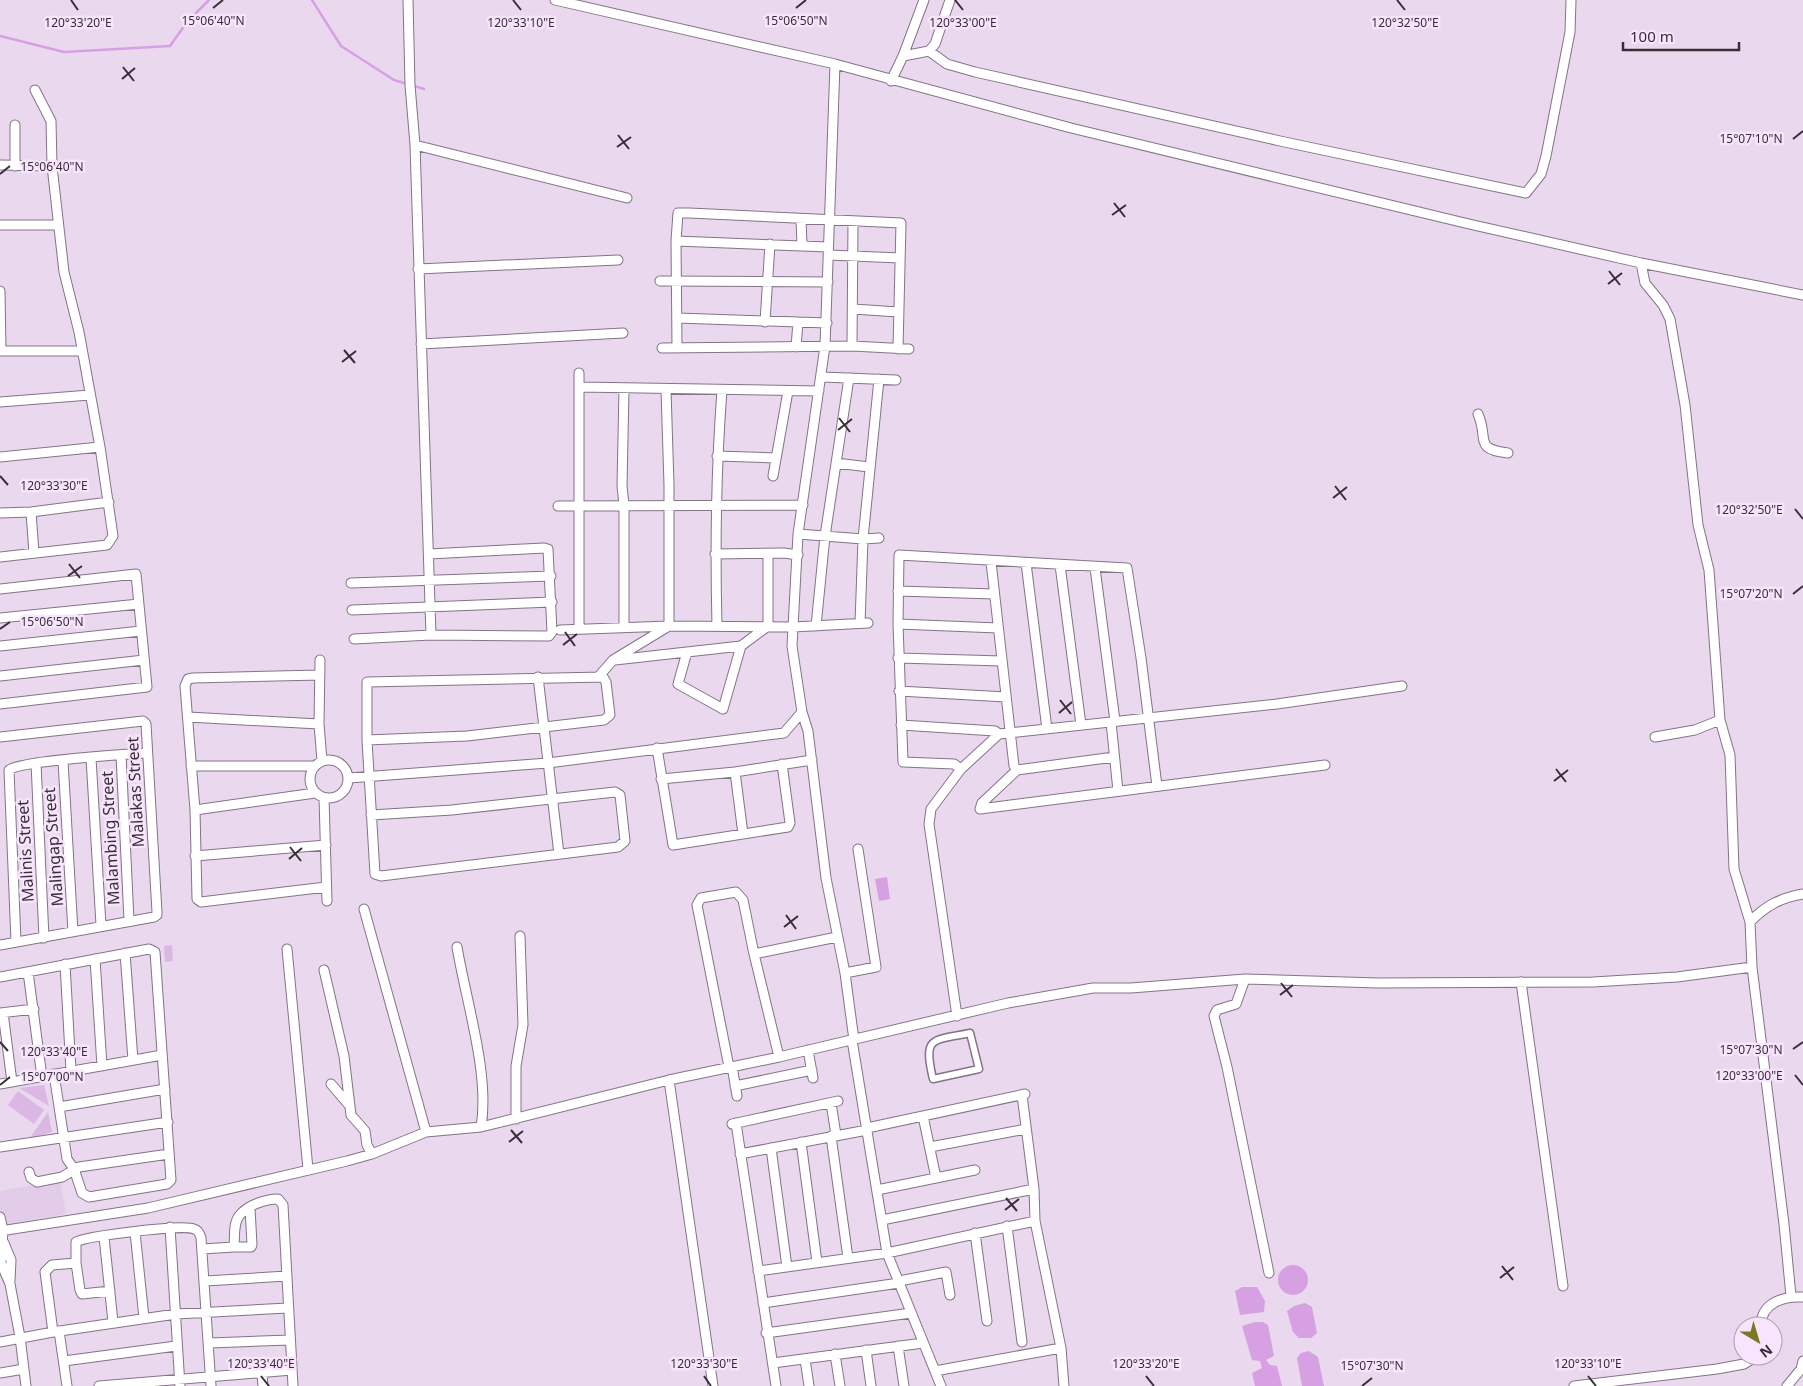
<svg xmlns="http://www.w3.org/2000/svg" width="1803" height="1386" font-family="'Noto Sans',sans-serif">
<style>
.built{fill:#e3cce9}
.green{fill:#dbb7e4}
.water{fill:#d6a0e3}
.lines{fill:none;stroke-linecap:round;stroke-linejoin:round}
.stream{stroke:#d6a0e3;stroke-width:2.5}
.pedestrian-casing{stroke:#847388;stroke-width:9}
.minor-casing{stroke:#847388;stroke-width:11}
.pedestrian{stroke:#fff;stroke-width:6}
.minor{stroke:#fff;stroke-width:9}
.ticks{fill:none;stroke:#362f37;stroke-width:2}
.labels{text-anchor:middle;dominant-baseline:central;stroke-width:5;stroke-linejoin:round;paint-order:stroke}
.street-label{font-size:16px;fill:#362f37;stroke:#f8e5fd}
.ticks-label{font-size:12px;text-anchor:middle;fill:#362f37;stroke:#f8e5fd;stroke-width:5;stroke-linejoin:round;paint-order:stroke}
</style>
<rect width="100%" height="100%" fill="#ead8ef"/>
<!-- built -->
<path class="built" d="M60,1180l6,34 -66,12v-35z"/>
<!-- green -->
<path class="green" d="M172,945l1,16 -8,1 -1,-16z
M44,1085l5,21 -30,-18z
M18,1091l26,19 -10,14 -26,-19z
M48,1112l4,20 -23,7z"/>
<!-- water -->
<path class="water" d="M887,877l3,22 -11,2 -4,-22z
M1278 1280a15 15 0 1 1 30 0a15 15 0 1 1-30 0Z
M1242,1287h15l8,14 -1,11 -24,3 -5,-24z
M1305,1303l7,4 5,26 -6,5h-12l-6,-6 -6,-21 7,-5z
M1255,1322h8l5,3 6,31 -8,4 4,5 7,1 5,20h-27l-3,-13 10,-5 -2,-7 -8,-1 -10,-34z
M1309,1351l9,6 6,29h-22l-5,-28 4,-5z"/>
<g class="lines">
<!-- stream -->
<path class="stream" d="M312,0l29,46 53,34 30,9
M0,36l64,16 106,-6 17,-24 22,-22"/>
<!-- pedestrian casing -->
<g class="pedestrian-casing">
<path id="pedestrian" d="M970,1033l9,36 -46,10c-10,-43 -2,-38 37,-46z"/>
</g>
<!-- minor casing -->
<g class="minor-casing">
<path id="minor" d="M408,0l2,85 5,60 16,490
M555,0l280,64 236,64 398,96 172,39 162,32
M929,51l18,13 28,8 305,69 246,52 15,-19 5,-18 24,-124 1,-32
M903,56l26,-5 6,-7 15,-44
M835,64l-10,282 -27,188 -6,112 10,66 6,19 18,147 19,95 9,67
M891,81l12,-25 21,-56
M415,145l212,53
M0,165l52,1
M15,166v-41
M801,219l1,26
M0,225h57
M676,241l152,6
M829,255l71,3
M1641,263l4,20 18,22 7,14 15,86 13,120 11,45 11,150 10,35 4,114 16,53 2,45 32,257 7,72
M418,269l200,-9
M660,281l168,1
M0,291l1,60
M853,309l45,3
M677,318l150,5
M765,322l5,-78
M421,344l202,-11
M852,346l1,-124
M677,347l-1,-106 2,-28h11l212,10 -3,126
M796,347l2,-25
M662,348l190,-2 57,3
M0,351h81
M579,373v255
M822,377l74,3
M579,387l240,4
M0,402l90,-7
M1478,414c11,25 -5,35 30,39
M717,456l58,2
M0,457l100,-10
M836,463l33,4
M773,476l15,-85
M558,506l245,-1
M31,512l3,41
M0,513l31,-1 78,-10
M798,534l65,5 16,-1
M715,554l69,-1 14,2
M0,557l107,-12 6,-9 -13,-89 -21,-115 -15,-60 -12,-106 -1,-45 -16,-31
M991,562l23,204 3,4
M1026,563l21,166
M1060,565l21,160
M1095,568l20,153
M351,583l200,-7
M0,589l136,-15 11,113 -147,17
M898,591l96,3
M352,610l200,-8
M0,618l139,-14
M860,623l3,-84 16,-160
M898,624l100,4
M717,626c-2,-79 -1,-157 5,-236
M816,626l9,-90 24,-158
M624,627v-122l-2,-19 2,-97
M560,630l109,-4 124,1 75,-4
M354,639l77,-4 118,1 3,-4 -4,-83 -4,-1 -115,6
M0,646l141,-15
M687,652l-9,32 45,25 18,-63
M898,658l104,3
M320,660l-1,64 3,37
M615,660l126,-14 27,-20v-72
M320,675l-127,3 -5,1 -3,7 10,124 2,89 4,3 125,-15
M0,676l144,-16
M599,676l14,-16 56,-34v-141l-3,-95
M538,677l21,177
M899,691l107,6
M188,717l131,7
M1111,722l7,69
M901,725l94,6 4,3
M0,737l143,-16 3,3 11,188v3l-3,2 -154,28
M1655,737l40,-7 25,-10
M367,740l100,-4 137,-16 6,-5 -4,-33 -3,-5 -236,5v58l8,134 6,2 237,-29 7,-6 -5,-46 -5,-3 -163,18 -81,5
M657,748l16,97 115,-18 2,-4 -8,-59
M121,755l8,165
M1114,757l-97,13 -35,33 -2,6 345,-44
M91,758l10,167
M310 779a19 19 0 1 1 38 0a19 19 0 1 1-38 0Z
M63,761l10,171
M36,763l8,175
M191,766h124
M961,769l-7,-5 -51,-2 -5,-138 1,-69 228,13 14,90 16,128
M735,772l8,62
M349,778l199,-15 236,-30 18,-21
M661,779l74,-7 77,-12
M324,798l3,103
M195,810l120,-17
M195,856l131,-11
M364,909l62,223
M1750,922c16,-17 31,-24 53,-28
M16,942l-7,-172c10,-9 118,-16 138,-17
M457,947c9,54 33,128 24,180
M287,949l21,220
M125,953l8,107
M754,954l83,-17
M95,959l7,107
M65,964l6,107
M324,970l20,86 7,59 14,16 2,14 5,9
M28,972l14,105
M845,973l31,-6 -18,-118
M0,977l149,-28 6,3 16,228 -4,4 -78,13 -7,-4 -8,-24 -7,-10 -13,-85
M1245,979l-9,25 -19,6 -3,6 13,51 42,206
M1521,982l42,304
M0,1013l34,-4
M3,1013l9,69
M957,1016l-28,-192 2,-15 30,-40 38,-35 278,-30 125,-18
M852,1040l35,213 54,133
M808,1050l5,28
M732,1066l5,30
M729,1067l-32,-162 4,-7 35,-6 7,8 11,54 25,103
M669,1080l44,306
M0,1084l162,-29
M331,1084l18,21
M735,1086l77,-16
M1022,1095l12,94 1,32 26,127 3,38
M831,1103l5,32
M59,1107l106,-18
M923,1116l13,62
M516,1119v-53l7,-41 -3,-89
M736,1123l40,263
M732,1124l106,-23
M867,1128l158,-34
M831,1136l17,122
M801,1142l16,120
M0,1147l168,-25
M930,1147l96,-18
M771,1148l16,119
M740,1154l127,-24
M29,1172l2,6 6,4 25,-5 17,-10 90,-13
M877,1190l98,-20
M0,1217l3,13 -2,33 9,21 10,53 6,49
M882,1220l152,-31
M1007,1226l15,116
M170,1227l10,159
M0,1231l148,-23 199,-47 25,-7 54,-22 55,-5 188,-47 110,-23 229,-54 85,-15h38l114,-9 133,4 215,-1 84,-5 75,-10
M135,1232l9,86
M975,1233l12,88
M104,1237l9,85
M4,1243l7,17 -1,21
M234,1247h17l1,-2 -2,-37
M202,1249l32,-2c1,-10 -1,-23 5,-31 8,-11 27,-17 39,-17l5,6 10,181
M76,1263l4,27 2,4 28,-3
M758,1271l129,-18 148,-32
M205,1281l82,-5
M899,1281l47,-9 4,23
M763,1303l136,-20
M1761,1326c0,-23 22,-30 42,-29
M59,1331l8,55
M53,1332l123,-18 112,-6
M766,1333l145,-20
M0,1342l53,-10 -8,-60 7,-7 24,-2v-21c11,-6 107,-18 118,-13 4,1 6,5 7,9l10,148
M210,1343l80,-3
M898,1346l6,40
M866,1350l5,36
M835,1354l5,32
M805,1359l4,27
M64,1361l112,-15
M773,1363l150,-20
M935,1371l126,-23
M0,1373l24,-4
M262,1374l1,12
M99,1386l193,-16
M1574,1386l143,-17 27,-5 13,-8
M1787,1386l14,-17 2,-8"/>
</g>
<!-- pedestrian -->
<use href="#pedestrian" class="pedestrian"/>
<!-- minor -->
<use href="#minor" class="minor"/>
</g>
<!-- ticks -->
<path class="ticks" d="M71,0l7,10M513,0l8,10M955,0l8,10M1397,0l8,10M213,8l10,-8M796,8l10,-8M123,67l11,14M122,79l13,-11M618,135l11,14M1793,139l10,-8M617,147l14,-10M0,174l10,-8M1114,203l11,14M1112,215l14,-10M1609,271l11,14M1608,284l14,-11M344,350l11,13M342,362l14,-11M839,418l11,14M838,430l14,-11M0,476l8,9M1335,486l11,14M1333,498l14,-11M1795,509l8,10M69,564l11,14M68,576l14,-10M1793,594l10,-8M0,629l10,-7M565,632l10,14M563,645l14,-11M1060,700l11,14M1059,713l13,-11M1556,769l10,13M1554,781l14,-11M290,847l11,14M289,859l13,-11M786,915l10,14M784,927l14,-11M1281,983l11,14M1280,995l13,-10M0,1042l8,9M1793,1049l10,-7M1795,1075l8,10M0,1085l10,-8M511,1130l11,13M509,1142l14,-11M1006,1198l11,13M1005,1210l14,-11M1502,1266l11,14M1500,1278l14,-11M261,1376l8,10M704,1376l7,10M1146,1376l8,10M1588,1376l8,10M1362,1386l10,-8"/>
<g class="labels">
<!-- street labels -->
<g class="street-label">
<text transform="translate(135 792) rotate(-93)">Malakas Street</text>
<text transform="translate(110 838) rotate(-93)">Malambing Street</text>
<text transform="translate(53 847) rotate(-94)">Malingap Street</text>
<text transform="translate(25 851) rotate(-93)">Malinis Street</text>
</g>
</g>
<g class="ticks-label">
<text x="213" y="25">15°06'40"N</text>
<text x="796" y="25">15°06'50"N</text>
<text x="78" y="27">120°33'20"E</text>
<text x="521" y="27">120°33'10"E</text>
<text x="963" y="27">120°33'00"E</text>
<text x="1405" y="27">120°32'50"E</text>
<text x="1751" y="143">15°07'10"N</text>
<text x="52" y="171">15°06'40"N</text>
<text x="54" y="490">120°33'30"E</text>
<text x="1749" y="514">120°32'50"E</text>
<text x="1751" y="598">15°07'20"N</text>
<text x="52" y="626">15°06'50"N</text>
<text x="1751" y="1054">15°07'30"N</text>
<text x="54" y="1056">120°33'40"E</text>
<text x="1749" y="1080">120°33'00"E</text>
<text x="52" y="1081">15°07'00"N</text>
<text x="261" y="1368">120°33'40"E</text>
<text x="704" y="1368">120°33'30"E</text>
<text x="1146" y="1368">120°33'20"E</text>
<text x="1588" y="1368">120°33'10"E</text>
<text x="1372" y="1370">15°07'30"N</text>
</g>
<!-- north arrow -->
<g transform="translate(1758 1341) rotate(142)"><circle r="24" fill="#f8e5fd" stroke="#aa9cae"/>
<path d="M0-4L9 19L0 12L-9 19Z" fill="#7a7a22"/>
<text y="-8" font-size="14" font-weight="bold" text-anchor="middle" fill="#362f37">N</text>
</g>
<!-- scale -->
<path d="M1623 42v8h116v-8" fill="none" stroke="#362f37" stroke-width="2.5"/>
<text x="1630" y="42" font-size="15" fill="#362f37" stroke="#f8e5fd" stroke-width="4" paint-order="stroke">100 m</text>
</svg>
